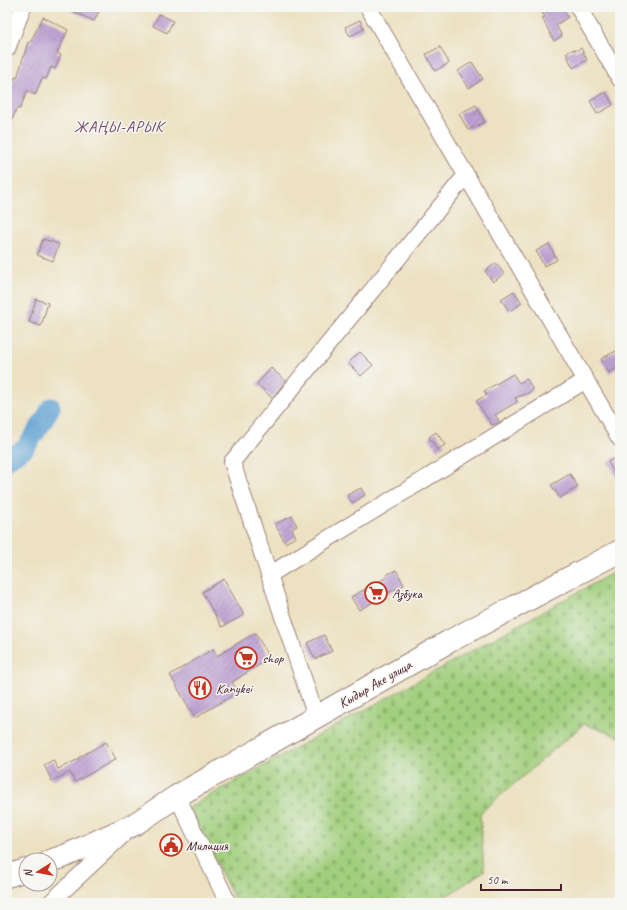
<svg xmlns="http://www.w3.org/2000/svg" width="627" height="910" font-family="Caveat,sans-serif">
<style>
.cemetery{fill:url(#cemetery-stones);stroke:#767754}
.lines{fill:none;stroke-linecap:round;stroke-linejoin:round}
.river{stroke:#61a1d3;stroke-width:19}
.building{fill:url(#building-hatch)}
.minor-casing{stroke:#9b8076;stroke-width:18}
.highway-casing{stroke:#9b8076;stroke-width:24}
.minor{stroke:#fff;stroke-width:16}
.highway{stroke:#fff;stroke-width:22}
.labels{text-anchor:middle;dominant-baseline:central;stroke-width:3;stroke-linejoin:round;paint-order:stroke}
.poi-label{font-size:14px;fill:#4a1f2b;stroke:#f6f6f2;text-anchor:start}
.street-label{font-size:14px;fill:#4a1f2b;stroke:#f6f6f2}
.quarter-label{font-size:16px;letter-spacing:1px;fill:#724c66;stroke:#f6f6f2}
</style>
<defs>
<pattern id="cemetery-stones" width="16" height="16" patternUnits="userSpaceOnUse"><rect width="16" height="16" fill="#a1cf7d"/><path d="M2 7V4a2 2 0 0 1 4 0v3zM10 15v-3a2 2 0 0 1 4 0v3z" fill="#8cb16c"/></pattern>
<pattern id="building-hatch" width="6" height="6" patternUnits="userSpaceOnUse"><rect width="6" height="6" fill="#bda1d3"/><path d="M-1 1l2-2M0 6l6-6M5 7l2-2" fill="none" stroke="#9c83ab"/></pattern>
</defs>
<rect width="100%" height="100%" fill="#f6f6f2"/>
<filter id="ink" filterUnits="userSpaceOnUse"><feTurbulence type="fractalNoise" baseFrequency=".025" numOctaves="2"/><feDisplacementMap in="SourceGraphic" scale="8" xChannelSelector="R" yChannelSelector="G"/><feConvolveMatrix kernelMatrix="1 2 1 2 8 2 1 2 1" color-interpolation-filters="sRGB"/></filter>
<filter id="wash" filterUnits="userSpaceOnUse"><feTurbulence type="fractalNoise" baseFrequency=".012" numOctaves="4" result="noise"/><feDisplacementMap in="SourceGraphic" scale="16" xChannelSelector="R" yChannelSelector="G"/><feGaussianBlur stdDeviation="0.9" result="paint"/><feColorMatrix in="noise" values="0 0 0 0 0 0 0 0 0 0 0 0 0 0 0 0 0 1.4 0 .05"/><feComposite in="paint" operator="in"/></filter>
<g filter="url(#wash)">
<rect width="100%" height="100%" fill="#ece1c1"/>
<!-- cemetery -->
<path class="cemetery" d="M620,569v168l-36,-13 -104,89 4,58 -34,23 -25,9h-184l-7,-5 -45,-91z"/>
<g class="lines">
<!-- river -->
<path class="river" d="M7,460l18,-12 18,-26 8,-15"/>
</g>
<g id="blocks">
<!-- building -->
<path class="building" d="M63,7h38l-7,14z
M538,7h24l6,10 -12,8 6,11 -8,5 -12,-23 3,-1z
M159,14l14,7 -6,12 -14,-7z
M43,17l25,13 -11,23 4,2 -6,14 -4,-2 -5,12 -4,-1 -7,17 -8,-4 -7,18 -3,-1 -10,24v-34l8,-21 2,1 11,-36 2,1z
M360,20l4,9 -14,7 -5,-9z
M440,47l9,16 -14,8 -9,-17z
M581,48l6,12 -14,8 -7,-15 8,-4 1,2z
M472,62l11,17 -14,9 -11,-17z
M606,92l7,13 -16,9 -7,-13z
M476,105l9,17 -17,8 -9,-16z
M43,239l16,5 -6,17 -16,-6z
M549,244l8,16 -13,6 -8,-15z
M496,263l8,11 -11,8 -8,-11z
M514,291l8,12 -13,8 -8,-12z
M36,299l12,4 -7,23 -12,-4z
M616,351l4,6v9l-11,7 -8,-14z
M360,352l13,13 -12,11 -13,-13z
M271,368l15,13 -14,17 -15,-14z
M513,374l6,9 8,-4 6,11 -7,4 -11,4 2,4 -22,13 5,7 -8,3 -16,-24 11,-6 -3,-4z
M436,432l9,13 -8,5 -8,-13z
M616,457l4,8v18l-12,-21z
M570,474l8,13 -18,11 -9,-13z
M361,488l4,7 -13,8 -5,-8z
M292,516l5,10 -5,3 4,8 -11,6 -10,-19z
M396,570l8,15 -22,11v1l-23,13 -8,-13 36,-20 -1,-2z
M224,579l20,36 -22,12 -20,-35z
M255,633l15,25 -38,24 6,10 -43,26 -25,-43 43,-26 4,7z
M324,635l8,16 -17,8 -8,-16z
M106,742l10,17 -41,23 -5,-10 -18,9 -8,-16 9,-5 5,9 21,-10 -1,-1z"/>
</g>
</g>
<g filter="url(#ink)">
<use href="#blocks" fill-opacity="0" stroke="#9b8076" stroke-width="1"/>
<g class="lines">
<!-- minor casing -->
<g class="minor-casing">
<path id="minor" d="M368,7l252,432
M578,7l42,72
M7,49l16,-42
M269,575l317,-195
M316,717l-84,-255 234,-287
M177,796l51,107
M50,903l75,-70"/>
</g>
<!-- highway casing -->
<g class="highway-casing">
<path id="highway" d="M50,861l15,-5 70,-32 42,-28 271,-154 172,-91
M7,876l19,-6"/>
</g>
<!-- minor -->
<use href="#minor" class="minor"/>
<!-- highway -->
<use href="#highway" class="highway"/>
</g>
</g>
<!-- icons -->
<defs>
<g id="supermarket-ring" transform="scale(1.15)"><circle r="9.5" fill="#f6f6f2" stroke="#c8321e" stroke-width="1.5"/><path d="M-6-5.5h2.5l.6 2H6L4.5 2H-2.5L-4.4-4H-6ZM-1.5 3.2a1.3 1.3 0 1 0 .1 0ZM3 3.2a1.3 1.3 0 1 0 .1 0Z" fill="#c8321e"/></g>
<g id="restaurant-ring" transform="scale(1.15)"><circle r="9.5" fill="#f6f6f2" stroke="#c8321e" stroke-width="1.5"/><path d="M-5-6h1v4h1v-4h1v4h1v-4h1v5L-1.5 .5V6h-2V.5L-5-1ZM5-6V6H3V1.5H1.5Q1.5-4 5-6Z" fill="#c8321e"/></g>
<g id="civic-ring" transform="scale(1.15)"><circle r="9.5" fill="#f6f6f2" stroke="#c8321e" stroke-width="1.5"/><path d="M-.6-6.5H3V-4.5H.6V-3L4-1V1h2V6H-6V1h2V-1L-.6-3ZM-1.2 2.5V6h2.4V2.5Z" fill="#c8321e"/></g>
</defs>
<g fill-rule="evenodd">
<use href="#supermarket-ring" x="376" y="593"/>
<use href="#supermarket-ring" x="246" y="658"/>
<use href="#restaurant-ring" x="200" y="688"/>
<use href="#civic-ring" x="171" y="845"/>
</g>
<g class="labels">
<!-- poi labels -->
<g class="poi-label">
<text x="392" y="593">Азбука</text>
<text x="262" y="658">shop</text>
<text x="216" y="688">Kanykei</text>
<text x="186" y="845">Милиция</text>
</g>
<!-- street labels -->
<g class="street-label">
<text transform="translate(375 684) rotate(-30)">Кыдыр Аке улица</text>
</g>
<!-- quarter labels -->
<g class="quarter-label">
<text x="119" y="127">ЖАҢЫ-АРЫК</text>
</g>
</g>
<!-- margin -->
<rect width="627" height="910" fill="none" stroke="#f6f6f2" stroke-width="24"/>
<!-- north arrow -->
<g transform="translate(38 872) rotate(259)"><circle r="19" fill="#f6f6f2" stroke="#b1a0a2"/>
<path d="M0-3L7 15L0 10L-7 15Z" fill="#c8321e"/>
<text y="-6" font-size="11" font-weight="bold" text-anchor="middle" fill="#4a1f2b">N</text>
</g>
<!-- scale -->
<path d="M481 884v6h80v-6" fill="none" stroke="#4a1f2b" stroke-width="2"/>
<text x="487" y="884" font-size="12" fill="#4a1f2b" stroke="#f6f6f2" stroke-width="3" paint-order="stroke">50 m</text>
</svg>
